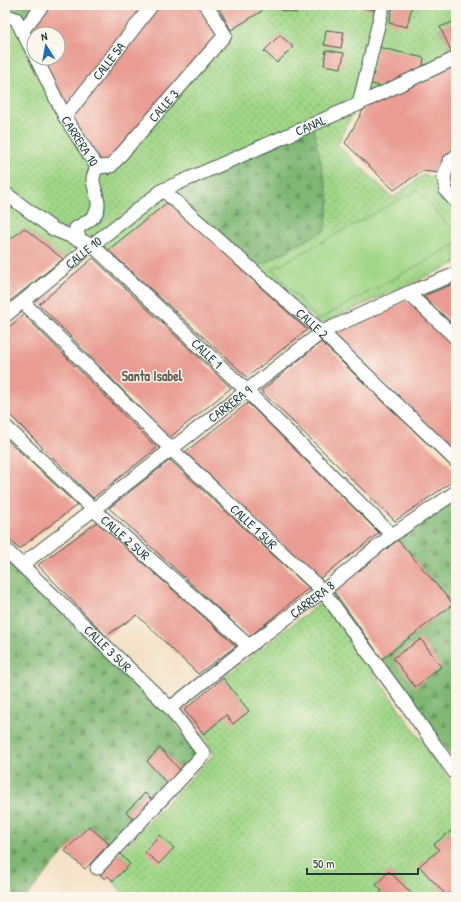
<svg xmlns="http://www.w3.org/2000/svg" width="461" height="902" font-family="'Patrick Hand',sans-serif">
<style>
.grass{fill:url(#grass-dots);stroke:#608a5e;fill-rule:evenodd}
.forest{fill:url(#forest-firs);stroke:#507a54}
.pitch{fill:#a0d687;stroke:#608a5e}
.building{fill:#e99c93}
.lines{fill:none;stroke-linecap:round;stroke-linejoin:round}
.street-casing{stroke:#3f564a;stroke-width:15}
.street{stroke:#fff;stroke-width:13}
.labels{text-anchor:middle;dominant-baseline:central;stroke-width:3;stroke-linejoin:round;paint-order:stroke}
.street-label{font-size:13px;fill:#1f3d34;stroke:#fbf7ec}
.neighbourhood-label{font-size:14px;font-weight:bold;fill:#665e55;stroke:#fbf7ec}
</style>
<defs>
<pattern id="grass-dots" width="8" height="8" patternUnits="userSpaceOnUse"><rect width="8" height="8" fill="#a0d687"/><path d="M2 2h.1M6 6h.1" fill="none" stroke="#82af6f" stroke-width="1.8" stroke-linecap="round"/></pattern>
<pattern id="forest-firs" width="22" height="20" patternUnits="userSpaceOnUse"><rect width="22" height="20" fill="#80b774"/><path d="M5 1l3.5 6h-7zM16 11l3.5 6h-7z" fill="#689660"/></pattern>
</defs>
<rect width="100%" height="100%" fill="#fbf7ec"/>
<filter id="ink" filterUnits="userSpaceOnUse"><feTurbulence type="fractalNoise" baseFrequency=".025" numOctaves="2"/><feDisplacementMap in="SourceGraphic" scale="8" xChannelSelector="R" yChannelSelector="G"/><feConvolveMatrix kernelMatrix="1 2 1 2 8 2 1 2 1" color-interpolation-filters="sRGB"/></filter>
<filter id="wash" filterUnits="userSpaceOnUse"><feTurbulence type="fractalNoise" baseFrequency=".012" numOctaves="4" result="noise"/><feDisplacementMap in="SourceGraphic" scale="16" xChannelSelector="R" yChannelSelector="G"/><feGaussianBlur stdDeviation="0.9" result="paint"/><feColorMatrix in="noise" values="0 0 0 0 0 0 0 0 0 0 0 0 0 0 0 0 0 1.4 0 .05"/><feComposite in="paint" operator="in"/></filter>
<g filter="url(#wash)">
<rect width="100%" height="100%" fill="#f4e2c7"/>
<!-- grass -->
<path class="grass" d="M257,5h199v18l-1,-2 -15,7 13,27 -136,65 -205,104 -23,14 -33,-12 -51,-39v-170l10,3 94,156 112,-139 41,-26zM280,35l13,12 -16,16 -13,-13z
M355,108l-18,37 56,53 30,-23 17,4 16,27v57l-136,61 -63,-57 68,-37 4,-30 -16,-73z
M161,196l7,6 -60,48 -8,-7z
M5,200l45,35 23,13 -10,11 -39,-31 -19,16z
M323,601l133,189v37l-22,17 5,6 -20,16 27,29 -1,2h-30l-26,-26 -13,14 6,6 -6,6h-250l-13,-16 17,-17 -11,-11 95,-99 -10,-20 22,-19 7,8 16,-12 -26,-33z"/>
<!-- forest -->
<path class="forest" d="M13,5h28l-18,23 -17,-15z
M313,127l16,73 -4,30 -68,37 -88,-76z
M456,498v264l-74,-103 71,-54 -55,-65z
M5,557l160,153 32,43 -15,19 -22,-24 -13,13 22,25 -15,16 -10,-9 -17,19 9,9 -27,23 -20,-18 -24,25 -39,46h-21z"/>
<!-- pitch -->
<path class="pitch" d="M417,190l39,44v10l-138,76 -45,-51z"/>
<g id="blocks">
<!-- building -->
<path class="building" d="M51,5h94l-79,102 -24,-49h16v-24h-24v8l-5,-10z
M158,5h42l21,32 -112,139 -38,-58z
M217,5h40l5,6 -31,19z
M281,5h18l-2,8 -17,-3z
M357,5h17v5l-18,-3z
M393,5h19l-5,22 -18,-4z
M455,21l1,33 -3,1 -13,-28z
M326,30l18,2 -3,16 -17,-3z
M280,35l13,12 -16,16 -13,-12z
M378,47l46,11 -2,13 -36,17 -17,-5z
M326,50l18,3 -3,15 -17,-3z
M456,62v89l-15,22 -19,-2 -28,19 -49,-47 21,-38z
M456,164v29l-4,-4 -2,-11z
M168,202l139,128 -60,47 -139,-127z
M24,228l39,31 -58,46v-61z
M93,258l138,130 -62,50 -130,-134z
M456,283v44l-33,-31z
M406,300l50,47v104l-123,-117z
M24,315l133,133 -64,50 -88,-88v-80z
M321,342l135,129v8l-61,42 -134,-130z
M248,403l131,130 -60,46 -134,-127z
M5,438l72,67 -58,44 -14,-13z
M170,460l139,128 -60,49 -140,-129z
M97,522l139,124 -38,28 -61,-59 -31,21 -68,-71z
M398,540l55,64 -71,55 -49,-69z
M421,639l20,28 -26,20 -22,-29z
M223,678l26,33 -16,13 -7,-9 -22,19 -20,-24z
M160,748l22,24 -13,14 -22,-25z
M145,793l9,9 -18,19 -10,-9z
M89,826l20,18 -24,25 -20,-18z
M456,827v62l-10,6 -27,-29 20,-16 -5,-6z
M159,835l15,13 -15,16 -14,-12z
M119,853l11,11 -17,17 -5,-5 -3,3 -6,-5z
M389,871l26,26h-39l6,-6 -6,-6z"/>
</g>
</g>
<g filter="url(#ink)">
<use href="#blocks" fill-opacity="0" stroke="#3f564a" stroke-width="1"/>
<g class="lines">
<!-- street casing -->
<g class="street-casing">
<g id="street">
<path d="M5,15l11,4 18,35"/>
<path d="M22,31l21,-26"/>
<path id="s1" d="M36,58l29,59 32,50c-1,3 -4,8 -4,12 0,6 3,12 4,18 5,17 -7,24 -21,31l4,12"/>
<path d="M359,104l24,-99"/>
<path id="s2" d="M65,117l87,-112"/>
<path d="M456,156l-7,6 -5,15 2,14 10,11"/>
<path id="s3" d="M97,167l14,-1 114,-131 -19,-30"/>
<path id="s4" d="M163,190l159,142 134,129"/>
<path id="s5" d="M5,193l48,36 39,16 154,145 146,145"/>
<path d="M408,293l48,45"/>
<path id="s6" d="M23,302l148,147 152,142 83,113 50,71"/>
<path id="s7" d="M5,316l87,-71 71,-55 196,-86 97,-46"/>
<path id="s8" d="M5,426l88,83 156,137"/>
<path id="s9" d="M5,549l165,159 34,46 -107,114"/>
<path id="s10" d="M22,565l300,-233 86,-39 48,-19"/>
<path id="s11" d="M170,708l79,-62 74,-55 69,-56 64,-43"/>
</g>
</g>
<!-- street -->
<use href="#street" class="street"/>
</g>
</g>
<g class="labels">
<!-- street labels -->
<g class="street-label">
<text stroke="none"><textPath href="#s2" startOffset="71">CALLE 5A</textPath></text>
<text stroke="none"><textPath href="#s3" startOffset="94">CALLE 3</textPath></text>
<text stroke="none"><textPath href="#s7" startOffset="363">CANAL</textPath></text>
<text stroke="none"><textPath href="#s1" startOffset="94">CARRERA 10</textPath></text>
<text stroke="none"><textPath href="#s7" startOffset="101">CALLE 10</textPath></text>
<text stroke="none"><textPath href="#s4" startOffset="200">CALLE 2</textPath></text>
<text stroke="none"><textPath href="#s5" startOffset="260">CALLE 1</textPath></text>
<text stroke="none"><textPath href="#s10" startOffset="263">CARRERA 9</textPath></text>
<text stroke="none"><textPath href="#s6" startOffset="322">CALLE 1 SUR</textPath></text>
<text stroke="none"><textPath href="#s8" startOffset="164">CALLE 2 SUR</textPath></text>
<text stroke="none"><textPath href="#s11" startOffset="179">CARRERA 8</textPath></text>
<text stroke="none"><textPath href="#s9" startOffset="143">CALLE 3 SUR</textPath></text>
</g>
<!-- neighbourhood labels -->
<g class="neighbourhood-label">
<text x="152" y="375">Santa Isabel</text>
</g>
</g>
<!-- margin -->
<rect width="461" height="902" fill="none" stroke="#fbf7ec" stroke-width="20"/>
<!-- north arrow -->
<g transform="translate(46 46) rotate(349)"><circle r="19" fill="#fbf7ec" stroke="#a3ada2"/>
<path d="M0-3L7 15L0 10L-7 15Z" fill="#1f6fb2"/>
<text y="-6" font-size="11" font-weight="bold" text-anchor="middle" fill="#1f3d34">N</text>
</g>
<!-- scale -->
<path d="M307 868v6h111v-6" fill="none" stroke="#1f3d34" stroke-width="2"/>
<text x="313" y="868" font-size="12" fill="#1f3d34" stroke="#fbf7ec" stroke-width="3" paint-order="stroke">50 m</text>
</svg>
